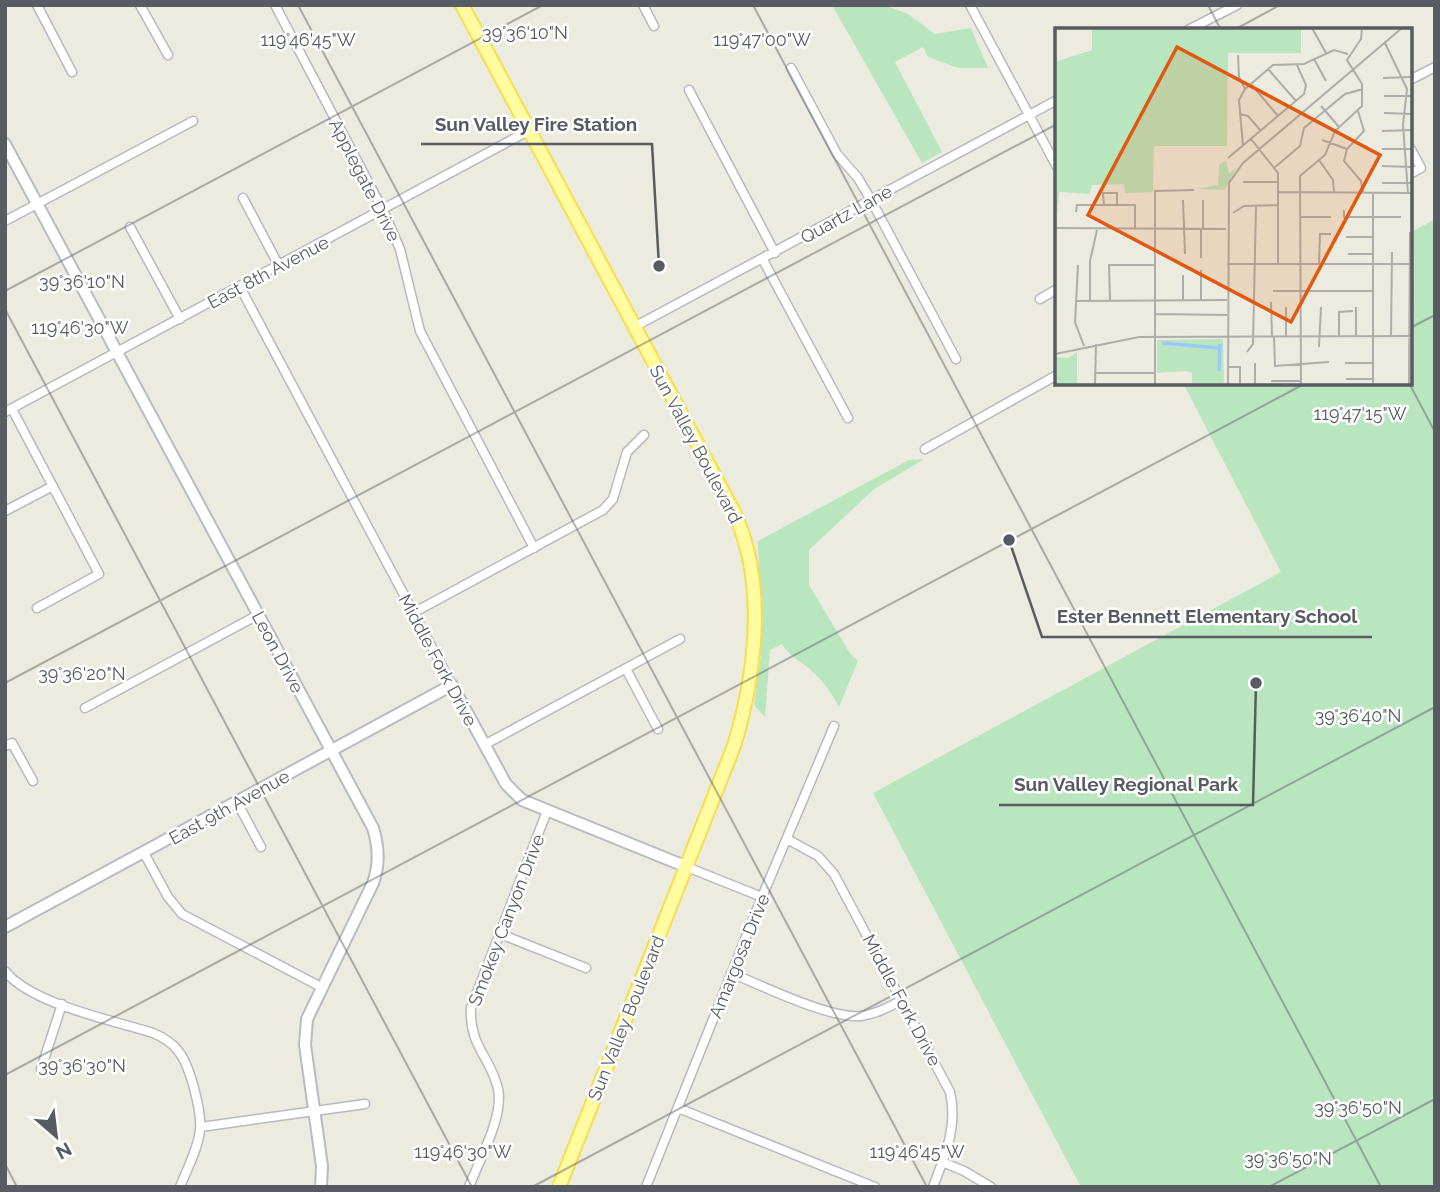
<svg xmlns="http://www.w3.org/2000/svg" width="1440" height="1192" font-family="Raleway,sans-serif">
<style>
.green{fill:#b9e6bf}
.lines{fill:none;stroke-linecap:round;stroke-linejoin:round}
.street-casing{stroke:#b7b9bf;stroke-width:11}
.secondary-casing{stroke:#b8bbc2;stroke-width:14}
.primary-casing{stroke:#f8dd4d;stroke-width:16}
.street{stroke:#fff;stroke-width:8}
.secondary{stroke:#fff;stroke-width:10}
.primary{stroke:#fffba1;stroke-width:12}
.ticks{fill:none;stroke:#585b61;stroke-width:2;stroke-opacity:0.45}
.labels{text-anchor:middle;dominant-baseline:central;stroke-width:5;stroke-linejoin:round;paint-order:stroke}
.street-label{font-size:18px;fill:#585b61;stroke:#fff}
.inset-river{fill:none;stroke:#9cc8ff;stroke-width:3.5}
.inset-road{fill:none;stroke:#adada9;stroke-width:2}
.view{fill:#e15910;fill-opacity:0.15;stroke:#e15910;stroke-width:3.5}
.inset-edge{fill:none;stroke:#585b61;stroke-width:3.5}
.ticks-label{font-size:18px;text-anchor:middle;fill:#585b61;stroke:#fff;stroke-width:5;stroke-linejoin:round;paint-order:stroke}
.leader{fill:none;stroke:#585b61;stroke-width:2.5}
.callout-dot{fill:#585b61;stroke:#fff;stroke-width:2.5}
.callout-label{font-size:19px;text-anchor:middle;font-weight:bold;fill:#585b61;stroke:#fff;stroke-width:5;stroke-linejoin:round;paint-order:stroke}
</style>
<rect width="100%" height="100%" fill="#ecebdf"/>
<!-- green -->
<path class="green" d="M832,5h52l24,9 27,20 36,-6 17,40h-30l-30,-11 -5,-10 -28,15 47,90 -20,11z
M1435,219v968h-354l-208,-394 408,-221 -98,-189h227v-150z
M924,459l-51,31 -64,60v35l42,70 7,6 -19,46c-8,-15 -16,-26 -28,-37 -11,-9 -21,-13 -29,-26l-12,6 -5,67 -11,-12 7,-49 -3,-115 151,-81z"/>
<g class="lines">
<!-- street casing -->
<g class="street-casing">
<path id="street" d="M37,5l35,67
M140,5l28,50
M275,5l108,205 17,39 20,82 114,217
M643,5l11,21
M970,5l87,162
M1188,30l49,-25
M791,68l46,86 21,24 13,22 85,159
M1410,80l25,-13
M689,90l86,163
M1410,148l11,20 -11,6
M243,198l36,68
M5,221l188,-100
M130,227l50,92
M763,260l85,158
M240,287l212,398
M1040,299l17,-10
M634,327l423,-227
M12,409l87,165 -62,34
M5,412l525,-282
M925,449l132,-74
M5,511l48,-25
M413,613l190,-103 10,-11 14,-47 17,-17
M626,669l32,60
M85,708l173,-93
M484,745l196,-106
M5,746l7,-3 21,38
M237,802l24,45
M787,839l31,17 16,18 116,218c8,35 -5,63 -17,95
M144,853l24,44 14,17 139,73
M687,867l75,30
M498,933l88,35
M5,971c26,33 107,49 148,62 10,4 19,9 26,19 11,14 23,60 21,78 -2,19 -13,39 -20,57
M731,973c32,13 99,46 130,43 15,-2 28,-9 41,-16
M41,1069l21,-65
M678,1108l197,79
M201,1127l164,-23
M942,1162l22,9 27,16
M469,1187c10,-27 35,-70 29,-98 -7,-32 -29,-42 -27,-81l76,-197
M646,1187l116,-290 72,-171"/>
</g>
<!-- secondary casing -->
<g class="secondary-casing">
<path id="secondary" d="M5,144l368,684c6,19 7,36 0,55l-66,136 -2,26 17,121 -1,21
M5,927l447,-242 54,99 16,16 165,67"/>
</g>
<!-- primary casing -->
<g class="primary-casing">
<path id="primary" d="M462,5l272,507c33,71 22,161 0,234l-175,441"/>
</g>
<!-- street -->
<use href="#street" class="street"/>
<!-- secondary -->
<use href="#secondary" class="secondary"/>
<!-- primary -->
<use href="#primary" class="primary"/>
</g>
<!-- ticks -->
<path class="ticks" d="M298,5l629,1182M753,5l628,1182M1208,5l13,25M1234,30l46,-25M5,291l538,-286M5,309l467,878M1410,328l25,-13M1409,383l26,49M5,683l1052,-559M5,1075l1301,-692M5,1164l12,23M532,1187l903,-480M1269,1187l166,-88"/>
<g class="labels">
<!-- street labels -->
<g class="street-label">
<text transform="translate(365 180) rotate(63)">Applegate Drive</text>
<text transform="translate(846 214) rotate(-29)">Quartz Lane</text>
<text transform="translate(268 272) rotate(-28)">East 8th Avenue</text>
<text transform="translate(696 444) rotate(62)">Sun Valley Boulevard</text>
<text transform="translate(278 652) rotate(62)">Leon Drive</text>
<text transform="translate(438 660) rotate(62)">Middle Fork Drive</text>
<text transform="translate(229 807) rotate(-29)">East 9th Avenue</text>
<text transform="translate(506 920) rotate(-69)">Smokey Canyon Drive</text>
<text transform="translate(739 956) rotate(-68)">Amargosa Drive</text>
<text transform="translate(902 1000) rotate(62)">Middle Fork Drive</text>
<text transform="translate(626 1018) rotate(-68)">Sun Valley Boulevard</text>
</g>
</g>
<!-- overview -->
<g transform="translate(1055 28)">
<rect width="357" height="357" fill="#ecebdf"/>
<path d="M37,0h209v25h-73l-1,93h-73l-1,46 -28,1 -1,-9 -32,1 -2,9 -31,-2 -4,55v-185l37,-12zM171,132l3,14 8,-7 -12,23 -30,-1 23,-4 1,-20zM168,311l1,46h-32v-12l-6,-2 -29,2v-33zM22,324v33h-22v-28l13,1z" fill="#b9e6bf"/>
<path class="inset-river" d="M107,315l57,5M164,343l1,-27"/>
<path class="inset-road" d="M257,0l14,25M330,15l22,46 -4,36 5,68M183,27l1,22 6,12M259,31l12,22M213,41l28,32M328,50l29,-1M196,56l27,32M329,68h28M266,78l18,21M303,83l6,20 -17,18 -3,12 17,20 2,11M329,85l28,1M184,86l9,2 13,15M327,103l30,-1M196,111l27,34v91M267,112l25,9M188,118l-4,-46 6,-11 28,-24 31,-1 30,-14 14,4M327,121h30M173,130l76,-64 2,-9 -9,-20M264,132l14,20 1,12M327,138l30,1M219,140l26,-22 4,-18 41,-34 18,-5M188,154h35M327,155h30M223,164l134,1M128,172l2,54M148,172v29M49,178l-1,-13h14v13M289,182v7h57M21,184l1,-7h58v25M178,185l11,-7 34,-1M245,189h31M0,200l171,1M146,201v29M291,209h27M293,226h25M172,236h185M264,236l1,-30h11M23,237l-3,57 9,24M146,242v30M128,247v26M218,263h100M55,272l-1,-35h46M21,273l151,-1M35,273v-40l7,-31M216,274l1,34M100,286l72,1M231,308v-29M284,308v-24l14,-1M301,308v-29M336,308l1,-84M219,309l1,29 54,-4M264,319l2,-40M192,324l6,-8 3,-138M0,326l84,-17 273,-1M290,335h28M173,339h12v18M41,345h59M291,351h27M216,353h30M40,357l1,-41M100,357v-194l39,-1M173,357l1,-202 14,-20 159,-135M200,357v-22M246,357l-1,-209 25,-21 10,-24 27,-25v-22l-15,-24 14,-21 1,-11M318,357v-193M354,357l1,-153"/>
<path class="view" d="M122,19l203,108 -89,167 -203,-107z"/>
<rect width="357" height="357" class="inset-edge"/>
</g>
<g class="ticks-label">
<text x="525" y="39">39°36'10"N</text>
<text x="308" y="46">119°46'45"W</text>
<text x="762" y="46">119°47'00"W</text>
<text x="82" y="288">39°36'10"N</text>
<text x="80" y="334">119°46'30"W</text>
<text x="1360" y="420">119°47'15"W</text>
<text x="82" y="680">39°36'20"N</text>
<text x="1358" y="722">39°36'40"N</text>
<text x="82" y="1072">39°36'30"N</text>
<text x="1358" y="1114">39°36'50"N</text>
<text x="463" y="1158">119°46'30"W</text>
<text x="917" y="1158">119°46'45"W</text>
<text x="1288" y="1165">39°36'50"N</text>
</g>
<!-- callouts -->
<path class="leader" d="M659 266L652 144H421M1009 540L1042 637H1372M1256 683L1253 805H999"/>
<g class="callout-dot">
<circle cx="659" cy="266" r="7"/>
<circle cx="1009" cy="540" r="7"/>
<circle cx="1256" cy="683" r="7"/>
</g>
<g class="callout-label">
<text x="536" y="131">Sun Valley Fire Station</text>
<text x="1207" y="623">Ester Bennett Elementary School</text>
<text x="1126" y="791">Sun Valley Regional Park</text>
</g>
<!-- border -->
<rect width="1440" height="1192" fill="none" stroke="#585b61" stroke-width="14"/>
<!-- north arrow -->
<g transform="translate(56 1136) rotate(152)" stroke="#ffffff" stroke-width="5" paint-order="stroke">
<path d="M0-5L12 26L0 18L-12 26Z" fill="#585b61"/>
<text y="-10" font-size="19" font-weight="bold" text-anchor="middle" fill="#585b61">N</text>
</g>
</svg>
